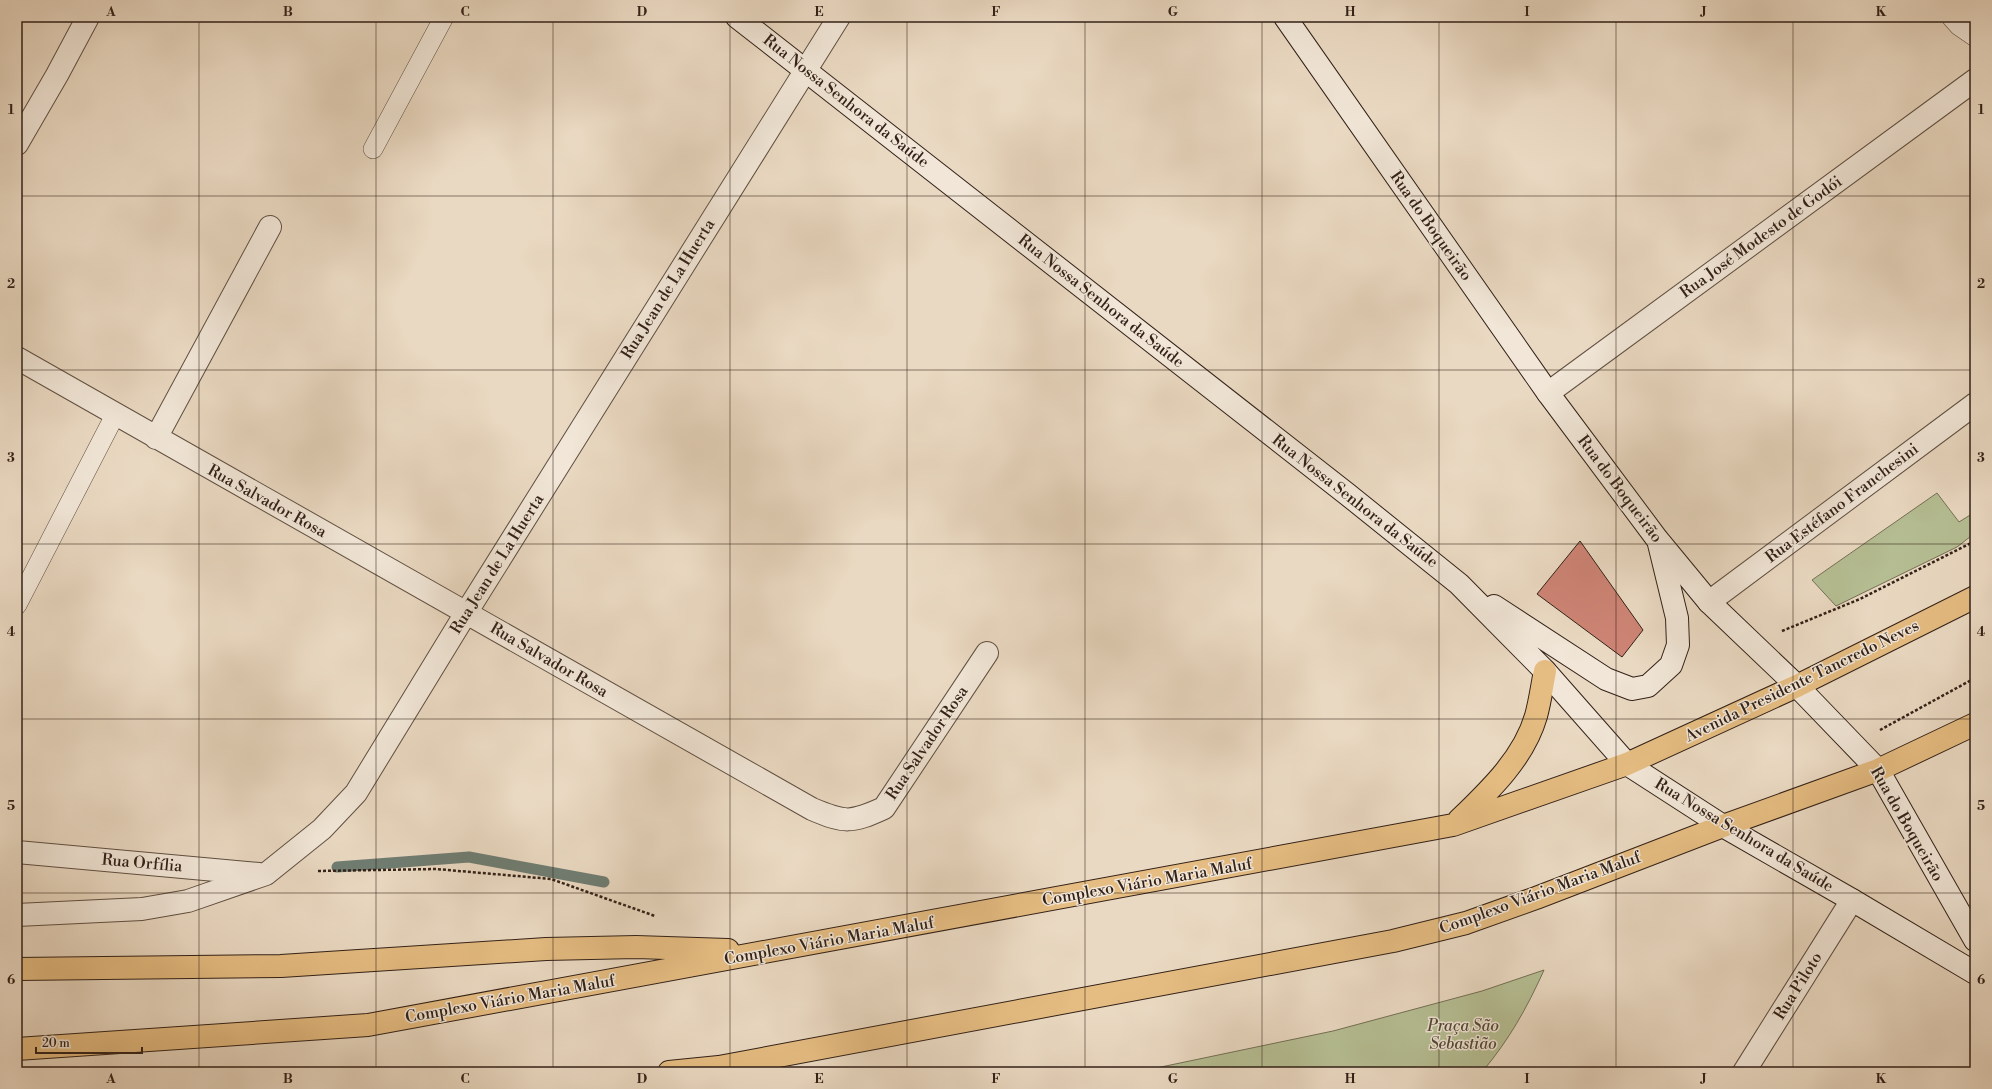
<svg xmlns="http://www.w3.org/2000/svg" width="1992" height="1089" font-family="'Libre Bodoni',serif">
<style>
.green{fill:#b6bf94;stroke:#747056}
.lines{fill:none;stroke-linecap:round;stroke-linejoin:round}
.stream{stroke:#6f7d72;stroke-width:11}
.building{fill:#ce8475;stroke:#322118}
.lane-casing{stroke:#604f42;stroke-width:20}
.street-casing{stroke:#604f42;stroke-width:24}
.secondary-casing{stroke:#322118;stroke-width:24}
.highway-casing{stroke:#322118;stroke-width:24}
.path{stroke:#322118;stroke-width:2.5;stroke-dasharray:3 2;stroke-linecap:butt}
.lane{stroke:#f1e6d7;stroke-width:19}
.street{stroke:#f1e6d7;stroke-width:22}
.secondary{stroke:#f1e6d7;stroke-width:22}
.highway{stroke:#e5bc81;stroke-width:22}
.grid{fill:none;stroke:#322118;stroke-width:1;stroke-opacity:0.55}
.labels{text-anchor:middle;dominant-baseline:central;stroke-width:3;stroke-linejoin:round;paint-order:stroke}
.street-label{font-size:16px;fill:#322118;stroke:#f1e6d7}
.park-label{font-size:16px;font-style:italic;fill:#534837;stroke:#f1e6d7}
.neatline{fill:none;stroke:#322118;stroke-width:1.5}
.grid-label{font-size:13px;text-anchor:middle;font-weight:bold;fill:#322118}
</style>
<rect width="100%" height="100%" fill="#ead9c2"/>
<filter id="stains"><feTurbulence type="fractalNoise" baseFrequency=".005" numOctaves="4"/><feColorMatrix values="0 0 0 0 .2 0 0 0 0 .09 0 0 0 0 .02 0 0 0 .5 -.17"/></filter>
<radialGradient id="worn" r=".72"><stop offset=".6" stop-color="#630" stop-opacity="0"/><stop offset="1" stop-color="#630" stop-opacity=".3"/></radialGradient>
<!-- green -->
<path class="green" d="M1937,493l22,29 16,-10v21l-18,14 -121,59 -24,-26z
M1544,970c-17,38 -35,70 -62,102h-345l196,-41 149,-40z"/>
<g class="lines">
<!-- stream -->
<path class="stream" d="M337,867l132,-10 135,25"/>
</g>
<!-- building -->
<path class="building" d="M1580,541l63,89 -21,27 -85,-63z"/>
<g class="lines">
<!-- lane casing -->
<g class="lane-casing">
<path id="lane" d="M1951,17l8,9 16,11
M373,149l71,-132
M17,605l98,-190"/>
</g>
<!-- street casing -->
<g class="street-casing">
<path id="street" d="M17,144l40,-69 31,-58
M17,358l795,451c33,14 39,14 72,-1l103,-155
M1548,393l427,-313
M156,438l114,-211
M1709,602l266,-198
M17,852l242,22
M17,915l125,-6 46,-8 78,-27 56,-45 34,-36 110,-180 373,-596
M1744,1072l108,-172"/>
</g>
<!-- secondary casing -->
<g class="secondary-casing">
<path id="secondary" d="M737,17l610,477 112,90 86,87 82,93 96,62 129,74 123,73
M1285,17l263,376 109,146 52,63 88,84 81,84 97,170
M1494,606l112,73 26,10 16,-3 23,-21 7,-20 -1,-27 -18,-74"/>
</g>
<!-- highway casing -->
<g class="highway-casing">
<path id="highway" d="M1459,820c30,-29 65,-62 77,-104 4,-14 6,-30 9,-45
M17,969l264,-3 265,-17 90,-2 92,3
M17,1049l351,-24 1085,-200 174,-61 170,-78 178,-89
M669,1072l50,-5 674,-126 73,-18 70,-25 187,-72 155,-56 97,-46"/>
</g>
<!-- path -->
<path class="path" d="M1782,631l78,-32 115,-58
M1880,730l95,-52
M318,871l118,-2 115,10 104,37"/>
<!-- lane -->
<use href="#lane" class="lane"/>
<!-- street -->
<use href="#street" class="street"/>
<!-- secondary -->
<use href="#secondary" class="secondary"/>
<!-- highway -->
<use href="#highway" class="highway"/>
</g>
<!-- grid -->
<path class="grid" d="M199,17v1055M376,17v1055M553,17v1055M730,17v1055M907,17v1055M1085,17v1055M1262,17v1055M1439,17v1055M1616,17v1055M1793,17v1055M17,196h1958M17,370h1958M17,544h1958M17,719h1958M17,893h1958"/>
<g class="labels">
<!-- street labels -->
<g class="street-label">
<text transform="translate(846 101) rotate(38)">Rua Nossa Senhora da Saúde</text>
<text transform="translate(1431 226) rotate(55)">Rua do Boqueirão</text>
<text transform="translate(1761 237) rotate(-36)">Rua José Modesto de Godói</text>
<text transform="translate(668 289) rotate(-58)">Rua Jean de La Huerta</text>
<text transform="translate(1101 301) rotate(38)">Rua Nossa Senhora da Saúde</text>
<text transform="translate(1620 489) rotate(53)">Rua do Boqueirão</text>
<text transform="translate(267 501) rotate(29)">Rua Salvador Rosa</text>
<text transform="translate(1355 501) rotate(38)">Rua Nossa Senhora da Saúde</text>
<text transform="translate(1842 503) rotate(-37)">Rua Estéfano Franchesini</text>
<text transform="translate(497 564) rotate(-58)">Rua Jean de La Huerta</text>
<text transform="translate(549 660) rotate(30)">Rua Salvador Rosa</text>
<text transform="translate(1802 681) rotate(-26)">Avenida Presidente Tancredo Neves</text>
<text transform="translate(927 743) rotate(-56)">Rua Salvador Rosa</text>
<text transform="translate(1907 824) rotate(60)">Rua do Boqueirão</text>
<text transform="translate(1744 835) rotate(31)">Rua Nossa Senhora da Saúde</text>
<text transform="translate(142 863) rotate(5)">Rua Orfília</text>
<text transform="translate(1147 882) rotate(-10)">Complexo Viário Maria Maluf</text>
<text transform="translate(1540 893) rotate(-20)">Complexo Viário Maria Maluf</text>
<text transform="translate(829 941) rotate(-10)">Complexo Viário Maria Maluf</text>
<text transform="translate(1798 986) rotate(-58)">Rua Piloto</text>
<text transform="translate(510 999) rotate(-10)">Complexo Viário Maria Maluf</text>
</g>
<!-- park labels -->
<g class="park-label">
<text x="1463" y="1026">Praça São<tspan x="1463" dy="18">Sebastião</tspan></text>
</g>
</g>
<!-- margin -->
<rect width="1992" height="1089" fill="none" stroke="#ead9c2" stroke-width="44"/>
<!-- scale -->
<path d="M36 1047v6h106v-6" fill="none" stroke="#322118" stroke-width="2"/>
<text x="42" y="1047" font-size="12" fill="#322118" stroke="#f1e6d7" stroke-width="3" paint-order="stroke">20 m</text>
<rect x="22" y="22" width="1948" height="1045" class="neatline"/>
<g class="grid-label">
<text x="111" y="16">A</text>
<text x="288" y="16">B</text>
<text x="465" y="16">C</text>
<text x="642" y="16">D</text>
<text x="819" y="16">E</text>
<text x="996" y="16">F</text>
<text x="1173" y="16">G</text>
<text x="1350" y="16">H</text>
<text x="1527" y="16">I</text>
<text x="1704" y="16">J</text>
<text x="1881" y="16">K</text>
<text x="11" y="114">1</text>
<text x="1981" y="114">1</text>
<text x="11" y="288">2</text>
<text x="1981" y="288">2</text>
<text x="11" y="462">3</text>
<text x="1981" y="462">3</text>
<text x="11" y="636">4</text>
<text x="1981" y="636">4</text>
<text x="11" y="810">5</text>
<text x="1981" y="810">5</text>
<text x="11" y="984">6</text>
<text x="1981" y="984">6</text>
<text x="111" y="1083">A</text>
<text x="288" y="1083">B</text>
<text x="465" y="1083">C</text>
<text x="642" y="1083">D</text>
<text x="819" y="1083">E</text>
<text x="996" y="1083">F</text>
<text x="1173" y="1083">G</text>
<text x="1350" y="1083">H</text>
<text x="1527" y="1083">I</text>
<text x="1704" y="1083">J</text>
<text x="1881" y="1083">K</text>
</g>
<rect width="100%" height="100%" filter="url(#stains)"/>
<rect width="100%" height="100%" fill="url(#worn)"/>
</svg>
